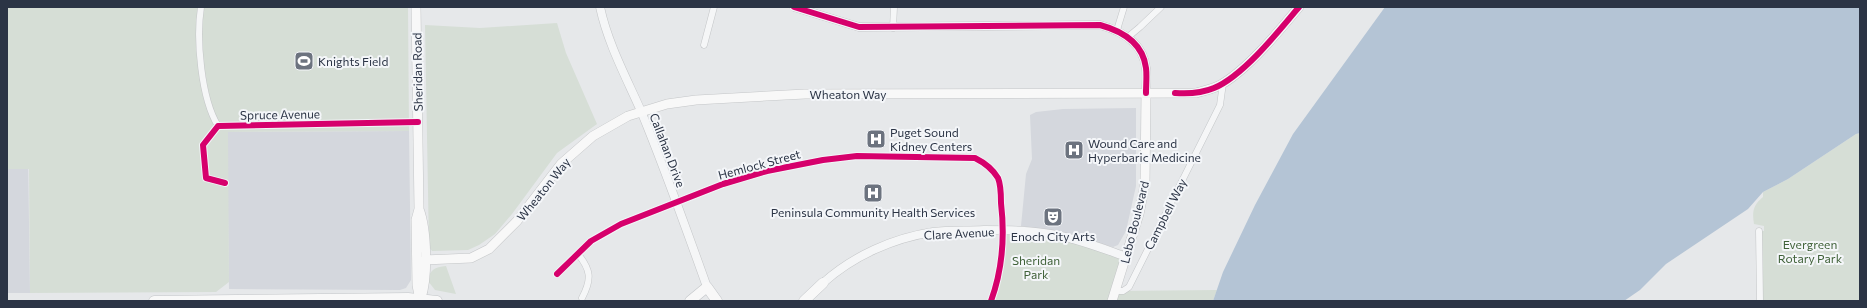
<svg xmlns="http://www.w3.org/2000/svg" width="1867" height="308" font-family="Commissioner,sans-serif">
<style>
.built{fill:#d4d7dd}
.green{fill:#d6ded6}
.water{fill:#b4c4d5}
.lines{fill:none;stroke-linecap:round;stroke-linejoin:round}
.minor-casing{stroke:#c4c6c8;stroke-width:7}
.tertiary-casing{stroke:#c4c6c8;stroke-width:9}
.secondary-casing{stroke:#c4c6c8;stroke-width:10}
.primary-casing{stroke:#c2c5c8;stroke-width:11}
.minor{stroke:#f5f6f7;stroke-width:6}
.tertiary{stroke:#f5f6f7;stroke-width:8}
.secondary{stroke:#f8f8f8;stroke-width:9}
.primary{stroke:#f8f8f8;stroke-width:10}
.cycleway-casing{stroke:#f4f6f9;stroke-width:8}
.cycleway{stroke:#d6006c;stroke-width:6}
.labels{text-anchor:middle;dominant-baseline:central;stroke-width:4;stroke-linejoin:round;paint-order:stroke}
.poi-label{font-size:12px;fill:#2b3445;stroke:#f4f6f9;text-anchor:start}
.street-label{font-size:12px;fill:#2b3445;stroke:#f4f6f9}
.park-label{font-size:12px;fill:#3f6138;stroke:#f4f6f9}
</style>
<rect width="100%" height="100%" fill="#e6e8ea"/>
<!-- built -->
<path class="built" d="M7,7h19l4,286h-23z
M1136,108v78l-10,45 -8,14 -5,2 -46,-13 -46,-8 5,-52 6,-15 -2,-44 6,-3 27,-3z
M409,131l2,149 -5,8 -6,2 -171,-1 -2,-157z"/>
<!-- green -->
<path class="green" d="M7,7h401l1,124 -181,1 1,150 -13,10 -186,1 -1,-124h-22z
M557,23l9,30 31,71 -40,29 -45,61 -17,20 -16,11 -11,5 -36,1 -3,-4 -4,-222 55,3z
M1860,133v168h-100l-1,-70h5v-5l-10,-2c-2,-12 -1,-19 9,-27v-5l25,-13 68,-45z
M1004,230l26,1 97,26 -11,34 101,-1 -4,11h-222z
M446,266l10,28 -21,-4 -7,-9c1,-11 7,-14 18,-15z"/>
<!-- water -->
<path class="water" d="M1385,7h475v126l-4,1 -68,45 -25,13 -15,17 -82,55 -26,26 -16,11h-411l10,-29 32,-67 38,-71z"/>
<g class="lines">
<!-- minor casing -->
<g class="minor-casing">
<path id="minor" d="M201,7c-5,32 0,91 17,119
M893,28l1,-21
M1117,30l7,-23
M1128,37l12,-10 21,-20
M704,45l10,-38
M225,183l-19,-5 -3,-33 15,-19 200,-4
M1759,231l1,70
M578,254c13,16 14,25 4,44
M557,274l34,-33 30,-17 102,-40 44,-13 56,-11 34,-4 118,2c10,5 17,10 23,20 3,7 3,18 3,25 4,34 2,65 -10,98
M1116,291h7l6,-4 91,-182 3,-22"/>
</g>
<!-- tertiary casing -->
<g class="tertiary-casing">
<path id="tertiary" d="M600,7c8,37 26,70 41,104 24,58 45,117 66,176
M794,7l65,20 241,-2c22,6 43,18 46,43 1,8 0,17 0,25
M823,283c30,-27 70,-45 110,-51 16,-2 34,-1 51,-2 25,0 49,0 73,5 24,5 47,14 70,22"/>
</g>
<!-- secondary casing -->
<g class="secondary-casing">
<path id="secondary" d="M416,7l3,202 -3,11 1,65 3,16
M419,209c8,21 9,68 2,89
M424,260l47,-2 18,-9 28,-28 44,-57 32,-28 35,-20 39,-12 29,-4 109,-6 391,-1c9,-3 18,-4 26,-9 27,-16 57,-53 77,-77
M1112,301l27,-87 6,-30 1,-91"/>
</g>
<!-- primary casing -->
<g class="primary-casing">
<path id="primary" d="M707,287l10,14
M154,301l254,-3 29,3
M690,301l17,-14
M804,301l19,-18"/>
</g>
<!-- minor -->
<use href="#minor" class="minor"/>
<!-- tertiary -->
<use href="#tertiary" class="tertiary"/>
<!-- secondary -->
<use href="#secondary" class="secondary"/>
<!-- primary -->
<use href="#primary" class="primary"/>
<!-- cycleway casing -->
<g class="cycleway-casing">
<path id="cycleway" d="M794,7l65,20 241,-2c22,6 43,18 46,43 1,8 0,17 0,25
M1175,93c13,1 27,0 39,-5 29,-12 65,-57 85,-81
M225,183l-19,-5 -3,-33 15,-19 200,-4
M557,274l34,-33 30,-17 102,-40 44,-13 56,-11 34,-4 118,2c10,5 17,10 23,20 3,7 3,18 3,25 4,34 2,65 -10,98"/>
</g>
<!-- cycleway -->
<use href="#cycleway" class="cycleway"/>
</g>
<!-- icons -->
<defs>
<g id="stadium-square" transform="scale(1)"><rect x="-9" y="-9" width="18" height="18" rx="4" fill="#6c737f" stroke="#f4f6f9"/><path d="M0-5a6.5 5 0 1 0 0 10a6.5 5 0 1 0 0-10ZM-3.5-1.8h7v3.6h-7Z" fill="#fff"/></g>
<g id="hospital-square" transform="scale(1)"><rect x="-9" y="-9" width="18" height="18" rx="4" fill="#6c737f" stroke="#f4f6f9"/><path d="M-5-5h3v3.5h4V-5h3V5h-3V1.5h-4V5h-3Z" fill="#fff"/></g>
<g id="theatre-square" transform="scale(1)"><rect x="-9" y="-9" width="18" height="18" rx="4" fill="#6c737f" stroke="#f4f6f9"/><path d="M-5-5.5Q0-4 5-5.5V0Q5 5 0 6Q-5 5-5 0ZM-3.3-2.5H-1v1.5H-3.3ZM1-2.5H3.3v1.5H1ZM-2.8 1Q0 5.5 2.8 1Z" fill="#fff"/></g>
</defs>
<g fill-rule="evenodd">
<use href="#stadium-square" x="304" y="61"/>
<use href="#hospital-square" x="876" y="139"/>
<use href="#hospital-square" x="1074" y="150"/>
<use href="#hospital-square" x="873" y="193"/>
<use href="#theatre-square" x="1053" y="217"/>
</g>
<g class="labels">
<!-- poi labels -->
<g class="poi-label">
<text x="318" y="61">Knights Field</text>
<text x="890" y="132">Puget Sound<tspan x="890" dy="14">Kidney Centers</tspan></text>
<text x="1088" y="143">Wound Care and<tspan x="1088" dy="14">Hyperbaric Medicine</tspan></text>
<text x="873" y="212" text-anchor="middle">Peninsula Community Health Services</text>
<text x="1053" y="236" text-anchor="middle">Enoch City Arts</text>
</g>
<!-- street labels -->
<g class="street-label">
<text transform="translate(417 72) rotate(-91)">Sheridan Road</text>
<text x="848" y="94">Wheaton Way</text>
<text transform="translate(280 114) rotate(-1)">Spruce Avenue</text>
<text transform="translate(668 150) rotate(69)">Callahan Drive</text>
<text transform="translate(759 164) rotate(-15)">Hemlock Street</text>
<text transform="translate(543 189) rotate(-51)">Wheaton Way</text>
<text transform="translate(1165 214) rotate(-63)">Campbell Way</text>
<text transform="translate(1134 222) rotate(-76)">Lebo Boulevard</text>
<text transform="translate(959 233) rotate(-3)">Clare Avenue</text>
</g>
<!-- park labels -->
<g class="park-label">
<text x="1810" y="244">Evergreen<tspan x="1810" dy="14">Rotary Park</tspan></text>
<text x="1036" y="260">Sheridan<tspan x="1036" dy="14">Park</tspan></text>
</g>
</g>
<!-- border -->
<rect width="1867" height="308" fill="none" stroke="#2b3445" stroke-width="16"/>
</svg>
